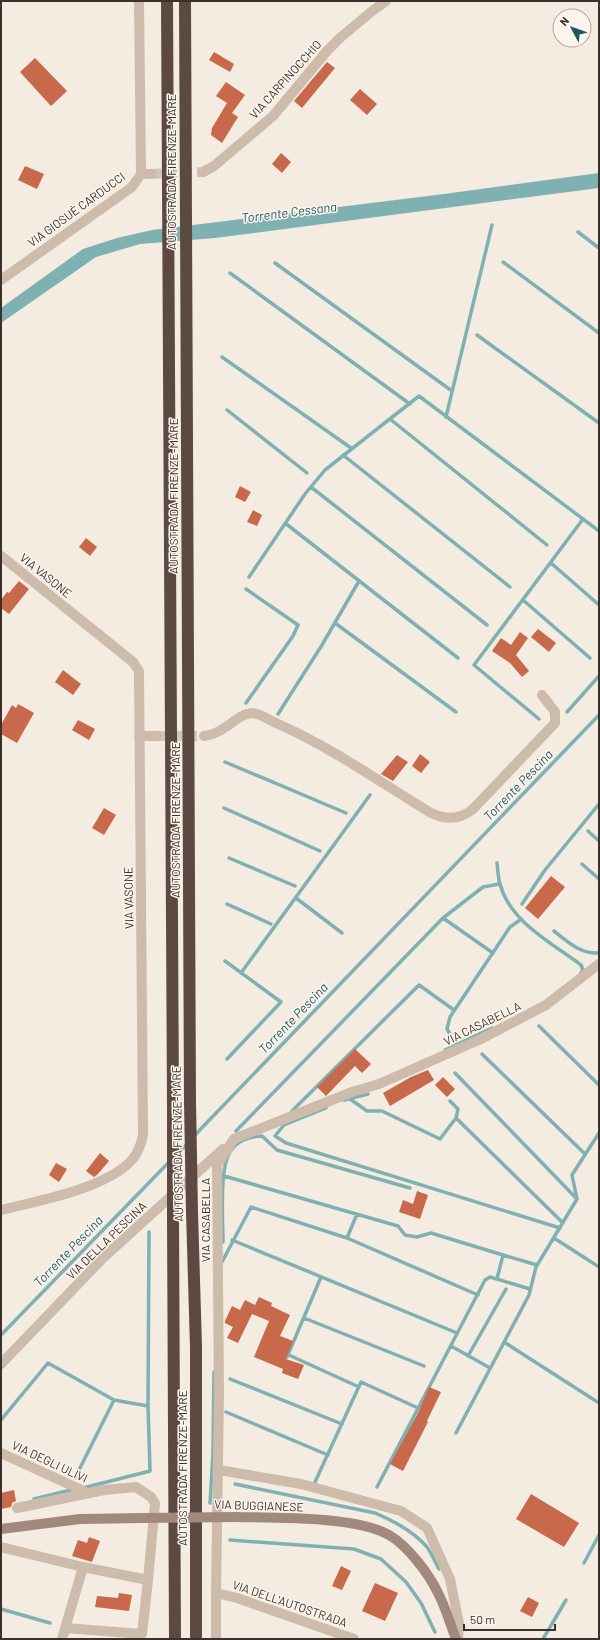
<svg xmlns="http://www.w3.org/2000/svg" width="600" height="1640" font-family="Barlow,sans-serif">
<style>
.water{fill:#7fb0b2}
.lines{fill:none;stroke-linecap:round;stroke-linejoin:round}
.stream{stroke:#7fb0b2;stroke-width:3.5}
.building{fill:#c8694b}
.minor-tunnel{stroke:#cfc6bd;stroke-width:10;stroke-dasharray:10 5;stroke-linecap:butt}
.minor{stroke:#cdbbac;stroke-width:10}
.secondary{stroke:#a18a7d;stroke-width:10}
.motorway{stroke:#5c4a42;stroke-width:12}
.secondary-bridge{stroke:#a18a7d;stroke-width:10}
.motorway-bridge{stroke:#5c4a42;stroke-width:12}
.labels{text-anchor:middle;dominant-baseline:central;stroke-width:3;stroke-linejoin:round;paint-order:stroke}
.street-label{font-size:12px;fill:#3b302b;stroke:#fbf5ee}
.water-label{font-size:13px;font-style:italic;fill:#1f5a5e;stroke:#fbf5ee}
</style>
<rect width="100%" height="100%" fill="#f4ebe1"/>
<!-- water -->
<path class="water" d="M599,173v15l-384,50 -75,6 -44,13 -95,66v-15l82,-59 34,-11 35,-8 292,-36z"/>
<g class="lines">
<!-- stream -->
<path class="stream" d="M578,232l21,16
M503,262l96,71
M275,263l177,128
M230,273l180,131
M477,335l122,88
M222,357l129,91
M227,410l80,63
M446,417l46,-192
M390,419l157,126
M343,455l167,132
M311,487l176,138
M285,523l173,135
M551,563l48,42
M249,577l56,-83 20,-24 94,-74 180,135
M523,600l67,58
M335,623l121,89
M246,703l47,-67 5,-11 -52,-36
M567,712l32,-36
M278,714l44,-69 37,-64
M539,719l-65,-54 109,-146
M225,762l121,51
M224,808l96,43
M588,831l11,10
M229,858l66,28
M497,863c1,7 1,15 3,21 10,38 52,59 81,81l2,5 -2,3
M582,864l17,15
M296,898l46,35
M227,904l44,20
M522,904l23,-34 54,-66
M443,918l50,35
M554,931c14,11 26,23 45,22
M225,961l56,41 -54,57
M241,973l129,-178
M539,1026l60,59
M456,1044l-9,-15 3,-12 60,-90 10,-7
M445,1050l47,-22
M482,1054l103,100
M455,1073l122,126
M350,1099l17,12h15l58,28 16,-21 2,-9 -8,-8
M344,1100l24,-6
M326,1108l-42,17 -9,11 11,7 274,85
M292,1111l127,-126 35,25
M456,1118l107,105
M236,1131l207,-213 40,-31 16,-3
M194,1136l405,-421
M176,1155l11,-11
M224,1176l174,50 7,9 12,2 14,-4 72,22
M347,1238l10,-24
M554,1238l45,29
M232,1240l225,93
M223,1242c0,-21 -4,-73 7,-90 6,-11 20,-16 32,-16l15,14 133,38
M222,1262l29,-55 96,31 131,57
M497,1279l6,-24 34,10
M304,1318l120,48
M1,1335l169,-174
M504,1342l95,61
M451,1346l39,22
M291,1356l68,31
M468,1356l38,-67
M287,1357l34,-80
M230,1379l112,45
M226,1412l102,43
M1,1420l47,-57 66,37 34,6
M456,1433l73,-138 7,-28 41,-68 -5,-24 27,-42
M75,1478l39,-78
M315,1482l46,-100 57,26
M235,1484l140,29c19,8 38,18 52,34 5,7 8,15 12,22
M377,1487l108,-207 5,-3 40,12
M83,1488l67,-17 -2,-65 1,-174
M34,1499l41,-10
M210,1503l3,-50 1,-81
M230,1540l124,9 27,10 25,23 15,21 14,29
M584,1563l15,-28
M1,1609l49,14
M543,1639l23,-39"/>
</g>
<!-- building -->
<path class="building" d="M214,52l20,12 -4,8 -21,-12z
M35,58l32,33 -16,15 -31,-34z
M327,62l8,6 -33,40 -8,-7z
M226,82l19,13 -13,18 6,4 -16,26 -11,-8 1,-7 15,-25 -11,-7z
M360,89l17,15 -10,11 -17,-15z
M281,153l10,9 -9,11 -10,-9z
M25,166l19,8 -7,15 -19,-9z
M240,486l11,6 -6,10 -10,-5z
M253,510l9,5 -5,11 -10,-4z
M86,538l11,9 -7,9 -11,-9z
M19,581l10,8 -20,25 -8,-6v-8l6,-8 2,1z
M538,629l18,14 -7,9 -18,-15z
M520,632l8,6 -12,17 13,16 -7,6 -12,-14 -18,-12 9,-13 10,7z
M63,670l18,14 -8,11 -18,-13z
M18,704l16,9 -17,30 -16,-9v-9l11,-20 4,3z
M78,720l17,9 -6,11 -17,-10z
M420,754l10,8 -9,11 -9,-7z
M397,755l11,7 -15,19 -12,-7z
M104,808l12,7 -12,20 -12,-7z
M551,876l14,11 -27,32 -13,-11z
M355,1049l16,15 -9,9 -7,-7 -29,30 -9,-9z
M428,1070l6,10 -44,26 -7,-13 28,-16z
M443,1077l12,12 -8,8 -12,-12z
M100,1153l9,8 -12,14 -3,2 -8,-6z
M56,1163l11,6 -8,13 -10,-7z
M417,1191l11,4 -8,24 -21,-7 4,-12 10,4z
M259,1297l13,6 -1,3 19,9 -10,21 13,5 -7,18 18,6 -6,14 -16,-6 1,-4 -29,-12 15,-36 -17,-7 -14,29 -11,-5 6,-11 -8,-4v-2l7,-15 8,4 5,-10 10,5z
M429,1387l12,5 -14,29 1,1 -25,49 -13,-7 28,-51z
M14,1490l2,11 -4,2 -1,4 -10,2v-16z
M531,1494l48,29 -15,24 -48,-28z
M89,1537l11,4 -8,21 -20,-6 6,-16 9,3z
M341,1566l10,5 -9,19 -10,-4z
M375,1583l23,10 -13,28 -23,-10z
M119,1593l13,2 -3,16 -34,-4 2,-11 21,2z
M528,1597l11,6 -7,14 -12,-6z"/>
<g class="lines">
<!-- minor-tunnel -->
<path class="minor-tunnel" d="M152,174l51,-2
M157,736h47"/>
<!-- minor -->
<path class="minor" d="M203,172l11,-6 59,-50 54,-65 14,-14 30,-25 15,-11
M141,174h11
M1,280l131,-93 9,-13 -2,-173
M1,556l132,106 6,9 4,464c-2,10 -5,19 -13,27 -27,27 -92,39 -129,48
M139,736h18
M204,736c21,-2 33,-23 49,-23 7,1 18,8 25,11 55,24 103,59 153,89 15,7 29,7 42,-4l82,-86v-11l-13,-17
M1,1364l102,-106 120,-109
M1,1453l87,40
M219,1470l82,14 100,27 26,17 23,51 9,45 -1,15
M17,1508l87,-18 32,-3 15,10 4,6 -7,77
M1,1547l82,20 65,13 -6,54 -77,-6
M216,1593l3,-200 -2,-228 17,-26 118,-47 27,-8 102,-45 65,-34 53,-41
M62,1639l21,-72
M216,1639v-46l21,5 117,41"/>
<!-- secondary -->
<path class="secondary" d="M235,1517c40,1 121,-1 154,18 19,11 40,39 49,58 8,15 12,31 18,46
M1,1529l79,-10 63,-1"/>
<!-- motorway -->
<path class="motorway" d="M167,1l6,1103
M185,1l5,1101
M192,1212l4,135v292
M173,1217l2,422"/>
<!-- secondary-bridge -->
<path class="secondary-bridge" d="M143,1518l92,-1"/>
<!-- motorway-bridge -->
<path class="motorway-bridge" d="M190,1102l2,110
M173,1104v113"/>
</g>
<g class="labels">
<!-- street labels -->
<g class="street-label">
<text transform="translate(285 79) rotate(-48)">VIA CARPINOCCHIO</text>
<text transform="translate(171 172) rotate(-90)">AUTOSTRADA FIRENZE-MARE</text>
<text transform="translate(76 209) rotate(-36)">VIA GIOSUÈ CARDUCCI</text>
<text transform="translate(173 496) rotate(-90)">AUTOSTRADA FIRENZE-MARE</text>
<text transform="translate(46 575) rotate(39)">VIA VASONE</text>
<text transform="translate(175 820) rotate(-90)">AUTOSTRADA FIRENZE-MARE</text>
<text transform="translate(128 898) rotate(-91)">VIA VASONE</text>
<text transform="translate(482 1023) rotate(-26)">VIA CASABELLA</text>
<text transform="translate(177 1144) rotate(-91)">AUTOSTRADA FIRENZE-MARE</text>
<text transform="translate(205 1220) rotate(-90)">VIA CASABELLA</text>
<text transform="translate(106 1240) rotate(-44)">VIA DELLA PESCINA</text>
<text transform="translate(50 1461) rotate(25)">VIA DEGLI ULIVI</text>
<text transform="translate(182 1468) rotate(-90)">AUTOSTRADA FIRENZE-MARE</text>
<text transform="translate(259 1505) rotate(2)">VIA BUGGIANESE</text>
<text transform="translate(290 1603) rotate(19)">VIA DELL'AUTOSTRADA</text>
</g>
<!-- water labels -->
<g class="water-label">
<text transform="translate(289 212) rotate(-7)">Torrente Cessana</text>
<text transform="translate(518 785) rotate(-46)">Torrente Pescina</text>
<text transform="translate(293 1018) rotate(-46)">Torrente Pescina</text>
<text transform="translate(68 1251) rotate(-46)">Torrente Pescina</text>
</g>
</g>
<!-- border -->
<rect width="600" height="1640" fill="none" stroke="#3b302b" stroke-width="4"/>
<!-- north arrow -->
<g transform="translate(572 28) rotate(311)"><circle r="19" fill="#fbf5ee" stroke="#aea6a0"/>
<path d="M0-3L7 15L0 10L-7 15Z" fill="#1f5a5e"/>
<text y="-6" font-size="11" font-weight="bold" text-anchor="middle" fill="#3b302b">N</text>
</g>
<!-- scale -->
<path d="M464 1624v6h91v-6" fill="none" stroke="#3b302b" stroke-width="2"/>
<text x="470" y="1624" font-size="12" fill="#3b302b" stroke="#fbf5ee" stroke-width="3" paint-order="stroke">50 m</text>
</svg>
